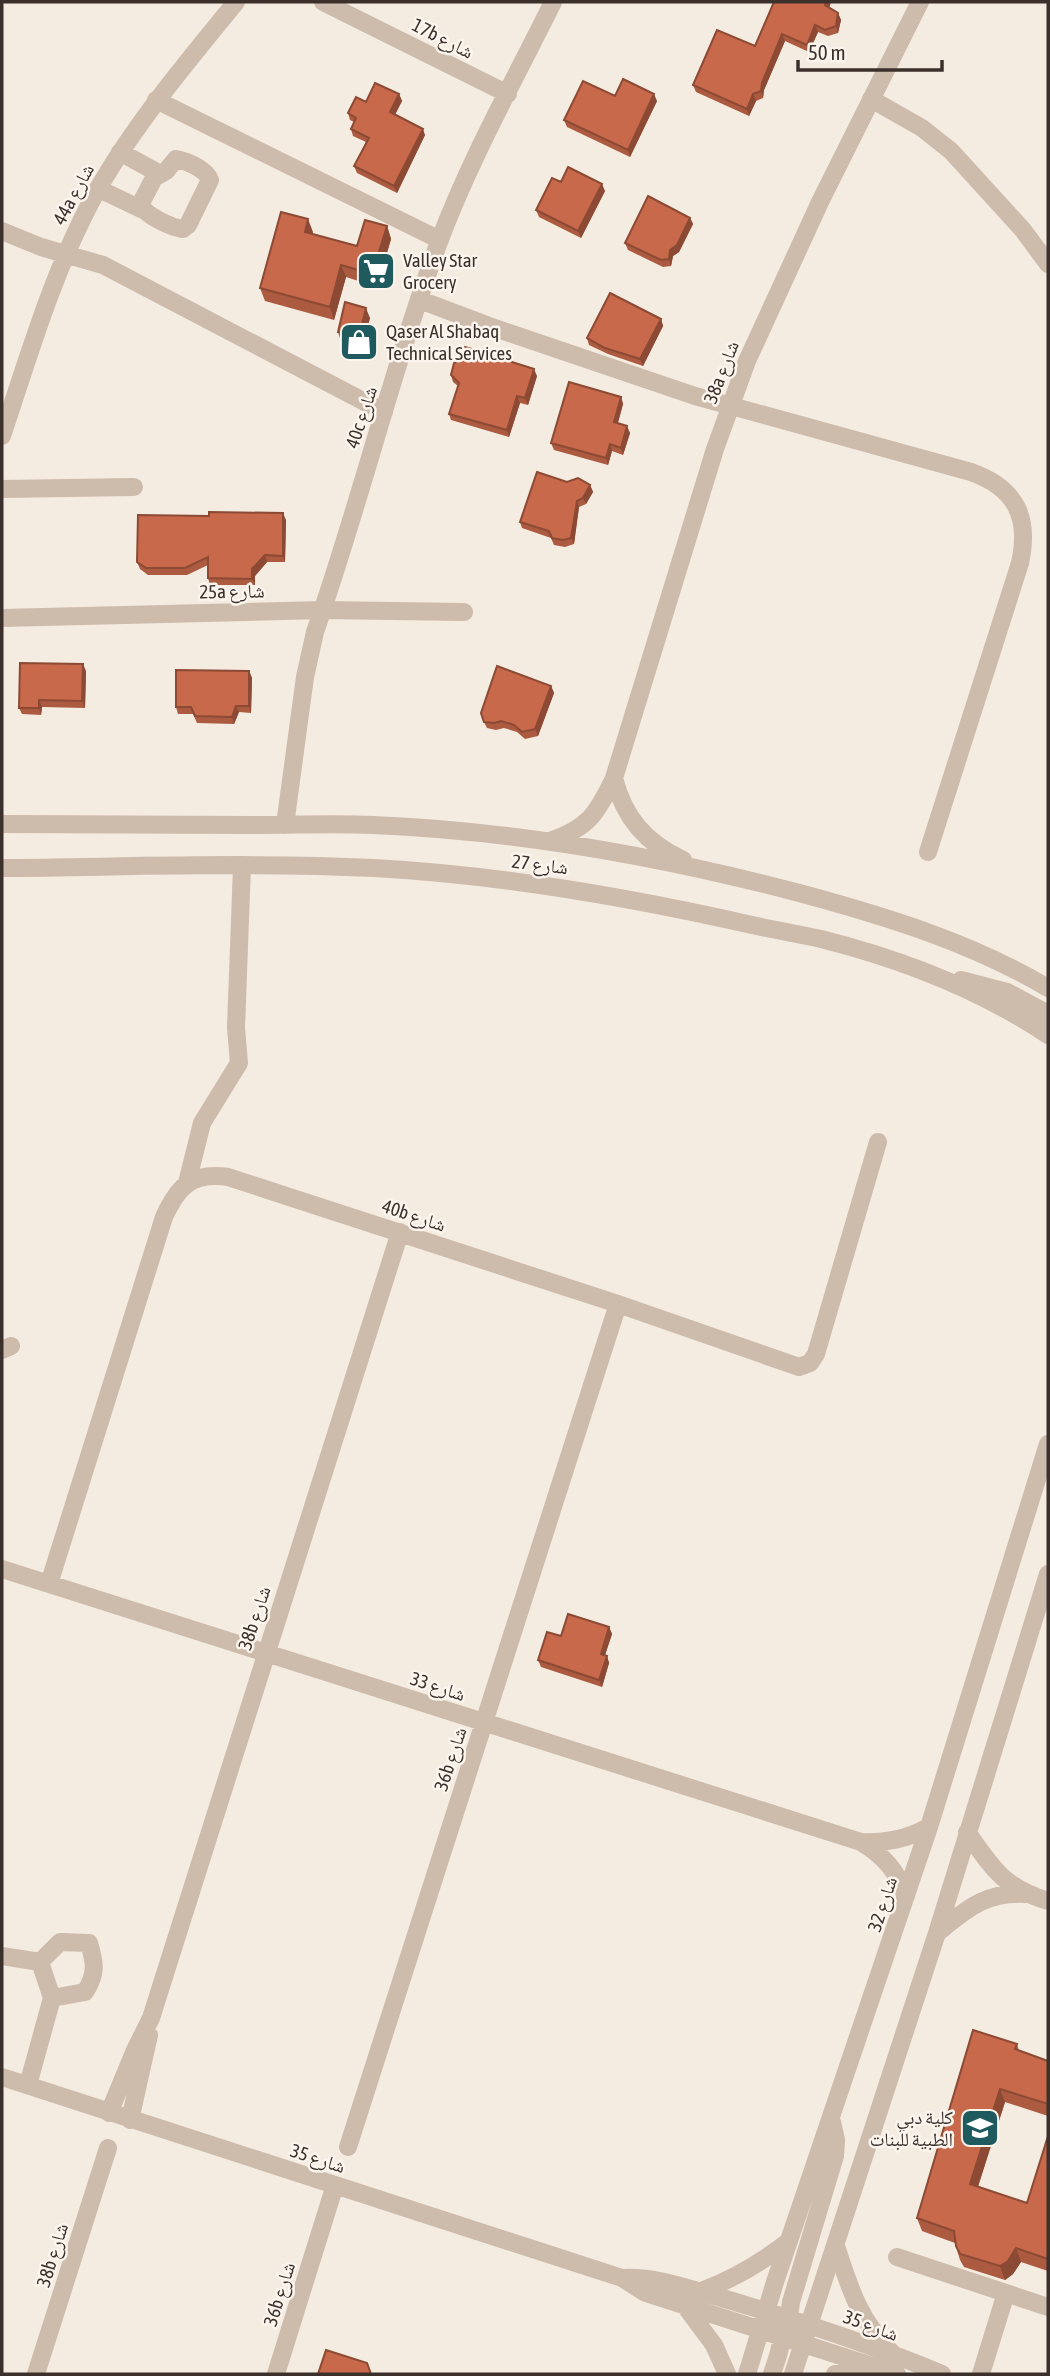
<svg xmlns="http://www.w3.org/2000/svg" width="1050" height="2376" font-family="'Asap Condensed','Noto Naskh Arabic',sans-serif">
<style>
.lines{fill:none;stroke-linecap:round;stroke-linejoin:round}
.minor{stroke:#cdbbac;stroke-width:18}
.wall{fill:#ac5a40}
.shaded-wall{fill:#8c4a34}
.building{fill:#c8694b;stroke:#8c4a34;stroke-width:2}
.labels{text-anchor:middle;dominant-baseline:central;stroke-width:5;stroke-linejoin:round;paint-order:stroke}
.street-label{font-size:19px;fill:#3b302b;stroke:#fbf5ee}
.poi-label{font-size:19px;fill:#3b302b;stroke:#fbf5ee;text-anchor:start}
</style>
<rect width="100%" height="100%" fill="#f4ebe1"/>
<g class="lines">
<!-- minor -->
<path class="minor" d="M323,2l185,92
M871,99l51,29 29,23 72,79 25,34
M156,100l284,140
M120,152l40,22
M176,159c11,2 30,10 34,21l-22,45 -5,4c-13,-2 -36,-13 -43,-24l14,-27 12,-7z
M99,189l44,21
M2,231l39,16 62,18 281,147
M420,300l69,26 206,70 276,76c45,16 59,45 49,91l-92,289
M2,436c28,-84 53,-171 97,-249 39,-67 88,-125 137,-185
M2,489l132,-2
M2,618l320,-8 142,2
M614,778c10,40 32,65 69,82
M2,824c84,0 168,0 253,1 39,0 79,-2 118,0 144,6 290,32 430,69 85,23 169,49 245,94
M285,825l20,-148 10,-45c45,-129 77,-262 124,-390 31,-83 75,-161 114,-240
M550,841c38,-13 47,-27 64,-63l101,-329 32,-88 73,-159 100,-200
M2,868c124,-1 248,-6 372,0 128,7 254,29 378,57 23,5 46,9 69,14 80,20 158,50 227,96
M961,980l46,12 41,22
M187,1183l15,-60 37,-60 -3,-35 6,-162
M2,1350l9,-4
M2,1569l859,273c23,14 36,29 45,54
M49,1584l115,-367c14,-31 28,-45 64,-40l390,127 181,63 11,-4 6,-9 62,-212
M967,1832c26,37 36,55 81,69
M861,1842c26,1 46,-3 68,-15
M937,1933c30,-24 49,-42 90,-39
M2,1956l38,6 20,-20 29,1c6,20 8,31 -4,49l-33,6
M2,2077l620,201 24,15 251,81
M28,2085l24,-87 -12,-36
M109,2113l26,-63 16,-32 249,-786
M130,2120l19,-85
M348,2147l270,-843
M836,2246c14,43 23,74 57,108
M897,2257l151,50
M622,2278c35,-2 67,11 100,20 74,22 149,46 220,76
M699,2292c35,-13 62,-29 90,-51
M685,2306l29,39 13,29
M792,2328l-3,-10 2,-16 44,-146 1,-16 -4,-18
M36,2374l72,-226
M276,2374l59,-189
M747,2374l28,-92 154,-455 119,-383
M772,2374c5,-16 12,-30 7,-47
M793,2374l144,-441 111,-359
M835,2374l30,-9
M981,2374l25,-81"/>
</g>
<!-- wall -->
<path class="wall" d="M829,7l9,6 3,7 -3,13 -10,3 -10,-4 -9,20 -24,-11 -21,49 -1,8 -7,3 -7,15 -53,-24 -3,-7z
M399,94l3,7 -7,13 30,21 -28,58 -40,-20 -3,-7 12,-24 -13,-6 -2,-7 3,-7 -4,-2 -2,-7 18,-11z
M615,96l42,5 -27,56 -63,-30 -3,-7z
M561,182l44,9 -24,47 -42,-21 -3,-7z
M690,218l3,6 -14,28 -6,4 -2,10 -8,1 -35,-17 -3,-7z
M387,226l4,13 -14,48 -31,-10 -12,43 -69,-19 -5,-13 53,-56 -1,2 45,12z
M370,318l-8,29 -21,-5 -3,-10z
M661,319l2,7 -20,40 -35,-12 -19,-9 -2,-7z
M451,375l86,1 -9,29 -8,-2 -11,34 -58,-17 -2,-6 9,-28 -5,-4z
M621,397l2,7 -5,19 12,10 -7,22 -11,-4 -4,14 -54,-15 -3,-7z
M567,482l23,3 3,7 -7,12 -7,3 -5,37 -9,3 -11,-2 -3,-7 -29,-10 -2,-6z
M286,520l-1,42h-18l-12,14v9h-45l-2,-7v-13l-21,10h-39l-8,-6 -3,-7z
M86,671l-1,37 -43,-1 -1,8 -19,-1 -3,-6z
M249,671l3,7 -1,35 -12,-1 -5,12 -37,-1 -4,-9h-15l-2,-7z
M551,686l3,7 -16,43 -13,3 -8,-7 -13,-4 -8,2 -9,-2 -4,-8z
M609,1627l3,7 -7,21 2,1 2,7 -7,24 -61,-20 -3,-7 23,-24z
M1017,2044l2,7 29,10v55l-43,-14 -27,85 49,16 21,-67v135l-27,-9 -8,12 -8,6 -41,-13 -4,-7 -5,-17 -33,-12 -5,-13z"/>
<!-- shaded-wall -->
<path class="shaded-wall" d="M826,2h5l-3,10 -3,-7z
M838,13l3,7 -3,13 -2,-7z
M815,25l3,7 -9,20 -2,-7z
M782,34l3,7 -21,49 -1,8 -2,-7 1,-8z
M399,94l3,7 -9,18 -3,-7z
M654,94l3,7 -27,56 -2,-7z
M753,94l3,7 -7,15 -2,-7z
M423,129l2,6 -28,58 -3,-7z
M602,184l3,7 -24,47 -3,-7z
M690,218l3,6 -14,28 -6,4 -2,10 -2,-7 1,-9z
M308,219l5,13 -4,13 -4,-13z
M387,226l4,13 -14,48 -5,-13z
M341,265l5,12 -12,43 -4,-13z
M366,308l4,10 -8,29 -3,-10z
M661,319l2,7 -20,40 -3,-7z
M534,369l3,7 -9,29 -3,-7z
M517,396l3,7 -11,34 -2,-7z
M621,397l2,7 -7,25 -2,-7z
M627,426l3,7 -7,22 -2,-7z
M610,444l2,7 -4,14 -2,-7z
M590,485l3,7 -7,12 -3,-6z
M577,501l2,6 -5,37 -3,-6z
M283,513l3,7 -1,42 -2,-6z
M265,555l2,7 -12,14v9l-3,-6v-10z
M83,664l3,7 -1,37 -3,-7z
M249,671l3,7 -1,35 -2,-7z
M551,686l3,7 -16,43 -3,-7z
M39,700l3,7 -1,8 -2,-7z
M236,706l3,6 -5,12 -2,-7z
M609,1627l3,7 -9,27 -2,-7z
M607,1656l2,7 -7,24 -3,-7z
M1000,2089l5,13 -31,96 -4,-14z
M1016,2248l5,14 -8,12 -8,6 -5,-14z"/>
<!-- building -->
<path class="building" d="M774,2h52l-1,3 13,8 -2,13 -11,4 -10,-5 -8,20 -25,-11 -20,49 -1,8 -8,3 -6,15 -54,-24 24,-55 38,16z
M623,79l31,15 -26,56 -64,-30 19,-39 32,15z
M375,83l24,11 -9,18 33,17 -29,57 -40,-20 15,-28 -18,-9 5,-11 -8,-5 8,-16 10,5z
M568,167l34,17 -24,47 -42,-21 16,-32 9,4z
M648,196l42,22 -13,27 -7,5 -1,9 -8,1 -36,-17z
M281,212l27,7 -3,13 52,14 8,-26 22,6 -15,48 -31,-9 -11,42 -70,-19z
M610,293l51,26 -21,40 -35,-11 -18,-10z
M345,302l21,6 -7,29 -21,-5z
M465,347l69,22 -9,29 -8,-2 -10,34 -58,-16 10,-31 -8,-8 3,-12 7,-2z
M569,382l52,15 -7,25 13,4 -6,22 -11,-4 -4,14 -55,-15z
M537,472l30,10 11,-4 12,7 -7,13 -6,3 -6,37 -8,2 -11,-2 -3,-7 -29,-9z
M209,512l74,1v43l-18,-1 -13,14v10l-44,-1v-21l-23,11h-39l-9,-6 1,-47 71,1z
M20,663l63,1 -1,37 -43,-1v8h-20z
M497,666l54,20 -16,43 -13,3 -8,-7 -13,-4 -7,2 -10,-1 -3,-9z
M176,670l73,1v35h-13l-4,11 -37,-1 -4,-9h-15z
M568,1614l41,13 -8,27 6,2 -8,24 -61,-20 9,-28 14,4z
M973,2030l44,14 -2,5 33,12v43l-48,-15 -30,95 57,19 21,-67v123l-32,-11 -8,13 -8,5 -40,-12 -4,-8 -2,-15 -37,-13z
M326,2350l41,13 4,11h-53z"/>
<!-- icons -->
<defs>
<g id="supermarket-square" transform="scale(2.0125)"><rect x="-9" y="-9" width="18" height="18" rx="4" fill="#1f5a5e" stroke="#fbf5ee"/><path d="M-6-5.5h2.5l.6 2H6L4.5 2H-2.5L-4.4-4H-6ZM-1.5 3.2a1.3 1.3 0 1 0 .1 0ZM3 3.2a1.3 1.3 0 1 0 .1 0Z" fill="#fff"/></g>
<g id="shop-square" transform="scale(2.0125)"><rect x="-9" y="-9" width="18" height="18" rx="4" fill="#1f5a5e" stroke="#fbf5ee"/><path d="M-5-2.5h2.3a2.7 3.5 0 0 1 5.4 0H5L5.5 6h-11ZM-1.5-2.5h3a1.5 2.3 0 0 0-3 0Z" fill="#fff"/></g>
<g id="university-square" transform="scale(2.0125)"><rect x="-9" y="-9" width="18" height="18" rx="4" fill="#1f5a5e" stroke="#fbf5ee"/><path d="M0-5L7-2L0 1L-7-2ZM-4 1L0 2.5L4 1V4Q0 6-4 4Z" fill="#fff"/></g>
</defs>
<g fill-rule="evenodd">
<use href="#supermarket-square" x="376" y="271"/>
<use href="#shop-square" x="359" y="342"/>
<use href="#university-square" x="980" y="2128"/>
</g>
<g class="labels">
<!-- street labels -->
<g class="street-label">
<text transform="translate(443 38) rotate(27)">17b شارع</text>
<text transform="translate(73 194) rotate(-62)">44a شارع</text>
<text transform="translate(721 372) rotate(-69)">38a شارع</text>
<text transform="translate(361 417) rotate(-72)">40c شارع</text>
<text transform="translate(232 591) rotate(-1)">25a شارع</text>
<text transform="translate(540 864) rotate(7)">شارع 27</text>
<text transform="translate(414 1215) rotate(18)">40b شارع</text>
<text transform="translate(254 1618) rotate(-72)">38b شارع</text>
<text transform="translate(438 1686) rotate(18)">شارع 33</text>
<text transform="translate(450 1759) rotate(-72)">36b شارع</text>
<text transform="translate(882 1904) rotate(-72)">شارع 32</text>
<text transform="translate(318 2158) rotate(18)">شارع 35</text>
<text transform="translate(52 2255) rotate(-73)">38b شارع</text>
<text transform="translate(279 2294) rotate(-73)">36b شارع</text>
<text transform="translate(871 2325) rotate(20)">شارع 35</text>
</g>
<!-- poi labels -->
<g class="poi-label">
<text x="403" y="260">Valley Star<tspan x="403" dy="22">Grocery</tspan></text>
<text x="386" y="331">Qaser Al Shabaq<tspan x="386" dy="22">Technical Services</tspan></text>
<text x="953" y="2117" text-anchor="end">كلية دبي<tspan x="953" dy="22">الطبية للبنات</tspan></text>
</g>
</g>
<!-- border -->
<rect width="1050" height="2376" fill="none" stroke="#3b302b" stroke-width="7"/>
<!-- scale -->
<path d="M798 60v10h144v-10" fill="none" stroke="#3b302b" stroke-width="3.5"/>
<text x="808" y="60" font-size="21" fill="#3b302b" stroke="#fbf5ee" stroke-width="5" paint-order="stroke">50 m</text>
</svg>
